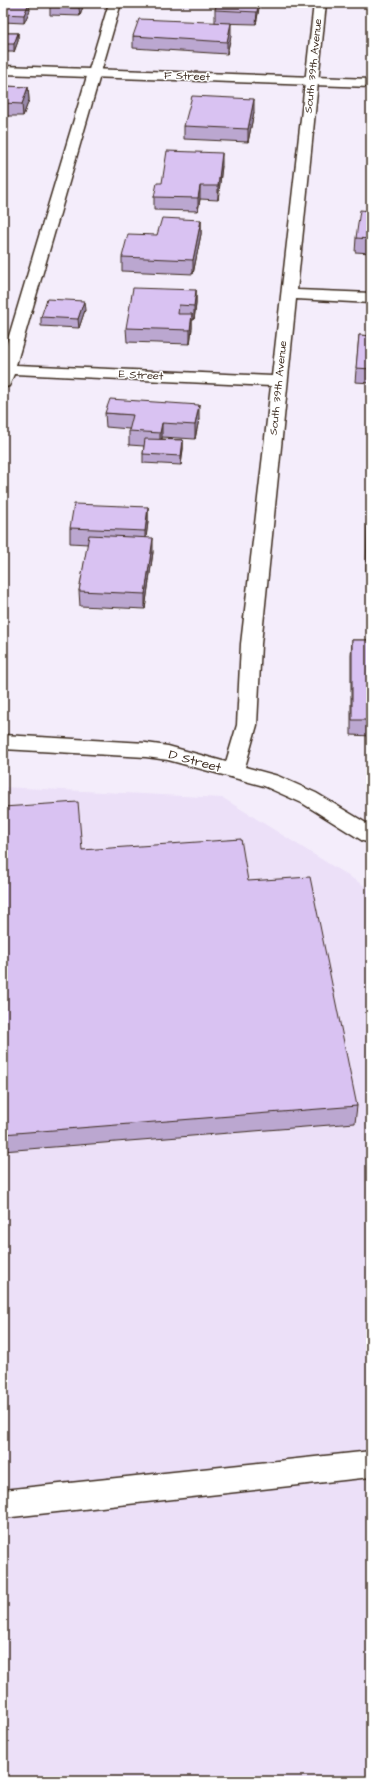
<svg xmlns="http://www.w3.org/2000/svg" width="374" height="1784" font-family="'Architects Daughter',sans-serif">
<style>
.built{fill:#ece0f8}
.lines{fill:none;stroke-linecap:round;stroke-linejoin:round}
.minor-casing{stroke:#3b2a1e;stroke-width:3}
.major-casing{stroke:#3b2a1e;stroke-width:3}
.minor{fill:#fff;fill-rule:evenodd}
.major{fill:#fff;fill-rule:evenodd}
.wall{fill:#bba7d0;stroke:#3b2a1e}
.shaded-wall{fill:#9888a9;stroke:#3b2a1e}
.building{fill:#d9c2f2;stroke:#3b2a1e}
.labels{text-anchor:middle;dominant-baseline:central;stroke-width:3;stroke-linejoin:round;paint-order:stroke}
.far-street-label{font-size:11px;fill:#3b2a1e;stroke:#fff}
.street-label{font-size:13px;fill:#3b2a1e;stroke:#fff}
</style>
<rect width="100%" height="100%" fill="#f4edfb"/>
<filter id="ink" filterUnits="userSpaceOnUse"><feTurbulence type="fractalNoise" baseFrequency=".025" numOctaves="2"/><feDisplacementMap in="SourceGraphic" scale="8" xChannelSelector="R" yChannelSelector="G"/><feConvolveMatrix kernelMatrix="1 2 1 2 8 2 1 2 1" color-interpolation-filters="sRGB"/></filter>
<g filter="url(#ink)">
<!-- built -->
<path class="built" d="M3,787l220,11 148,92v891h-368z"/>
<g class="lines">
<!-- minor casing -->
<g class="minor-casing">
<path id="minor" d="M109,3h12l-105,362 256,11 42,-373h12l-29,287 74,3v10l-75,-4 -35,345 -4,81 -12,42 33,9 38,17 55,33v17l-8,-2 -61,-38 -38,-17 -96,-26 -22,-3 -143,-8v-14l143,8 22,3 58,16 11,-37 4,-81 30,-258 -257,-12 -5,12 -6,2v-32z
M371,1451v26l-368,41v-28z"/>
</g>
<!-- major casing -->
<g class="major-casing">
<path id="major" d="M3,66l368,13v8l-368,-13z"/>
</g>
<!-- minor -->
<use href="#minor" class="minor"/>
<!-- major -->
<use href="#major" class="major"/>
</g>
<!-- wall -->
<path class="wall" d="M3,3l27,7 -6,13 -21,-1z
M83,3v3l-3,10 -30,-1v-8z
M217,3h43l-4,21 -41,-1v-13z
M3,23h4v10h11v8l-4,11h-11z
M133,36h98l-4,18 -94,-6z
M3,86l25,1 1,13 -6,16h-20z
M370,106h1v26h-2z
M254,112l-6,30 -64,-3v-13z
M222,166l-4,34 -18,-1 -2,12 -44,-1v-13l8,-14z
M371,211v42l-16,-1 1,-14z
M201,220v14l-8,40 -71,-3v-14l35,-22z
M196,290v14l-2,16h-2v8l-2,16 -63,-2 -1,-14z
M85,310l-6,18 -38,-2v-9z
M359,335l12,1v47l-16,-1z
M105,413l94,6 -4,20 -33,-2v2l21,1v9l-2,16 -38,-2v-9l1,-8 -15,-1v-16l-23,-2z
M148,507v15l-2,15 7,15 -8,57 -65,-3 -1,-15 9,-47 -18,-1v-15z
M368,513h3v61h-5l1,-46z
M352,640h19v96l-20,-1v-80z
M3,807l79,43 166,31 109,225 -2,17 -352,28z"/>
<!-- shaded-wall -->
<path class="shaded-wall" d="M29,3l1,7 -6,13v-8z
M81,3h2v3l-3,10 -1,-8z
M258,3h2l-4,21 1,-12z
M7,23v8l-3,10 -1,-8z
M231,23v13l-4,18v-12z
M18,33v8l-4,11v-8z
M28,87l1,13 -6,16 -1,-12z
M254,99v13l-6,30v-13z
M222,153v13l-4,34v-14z
M200,186v13l-2,12v-13z
M201,220v14l-8,40v-14z
M196,290v14l-2,16v-14z
M84,301l1,9 -6,18 -1,-9z
M192,314v14l-2,16v-14z
M199,405v14l-4,20v-14z
M162,423v14l-2,10v-14z
M183,440v9l-2,16v-9z
M148,507v15l-3,24v-15z
M153,538v14l-8,57v-15z"/>
<!-- building -->
<path class="building" d="M3,3h26l-5,12 -21,-1z
M51,3h30l-2,5 -29,-1z
M217,3h41l-1,9 -42,-2z
M139,19l92,4 -4,19 -94,-6z
M3,23h4l-4,10z
M3,33h15l-4,11h-11z
M3,86l25,1 -6,17 -19,-1z
M192,96l62,3 -6,30 -64,-3z
M370,106h1v18h-1z
M167,151l55,2 -4,33h-18l-2,12 -44,-1 3,-14h5z
M360,210l11,1v28l-15,-1z
M162,218l39,2 -8,40 -71,-3 6,-23 29,1z
M133,288l63,2 -2,16 -15,-1 -1,9h14l-2,16 -64,-2z
M47,299l37,2 -6,18 -37,-2z
M359,335l12,1v33l-15,-1z
M110,399l89,6 -4,20 -33,-2 -2,10 -31,-2 4,-16 -28,-2z
M145,439l38,1 -2,16 -38,-2z
M74,504l74,3 -3,24 -75,-3z
M368,513h3v46h-3z
M89,535l64,3 -8,56 -66,-3z
M352,640h19v80h-19z
M78,802l4,48 159,-11 7,42 62,-4 47,229 -354,28v-327z"/>
</g>
<g class="labels">
<!-- far-street labels -->
<g class="far-street-label">
<text transform="translate(313 66) rotate(-84)">South 39th Avenue</text>
<text transform="translate(187 76) rotate(2)">F Street</text>
<text transform="translate(141 375) rotate(3)">E Street</text>
<text transform="translate(278 388) rotate(-84)">South 39th Avenue</text>
</g>
<!-- street labels -->
<g class="street-label">
<text transform="translate(195 761) rotate(15)">D Street</text>
</g>
</g>
<!-- margin -->
<rect width="374" height="1784" fill="none" stroke="#fff" stroke-width="16"/>
<rect x="8" y="8" width="358" height="1768" fill="none" stroke="#3b2a1e" stroke-width="1.5" filter="url(#ink)"/>
</svg>
